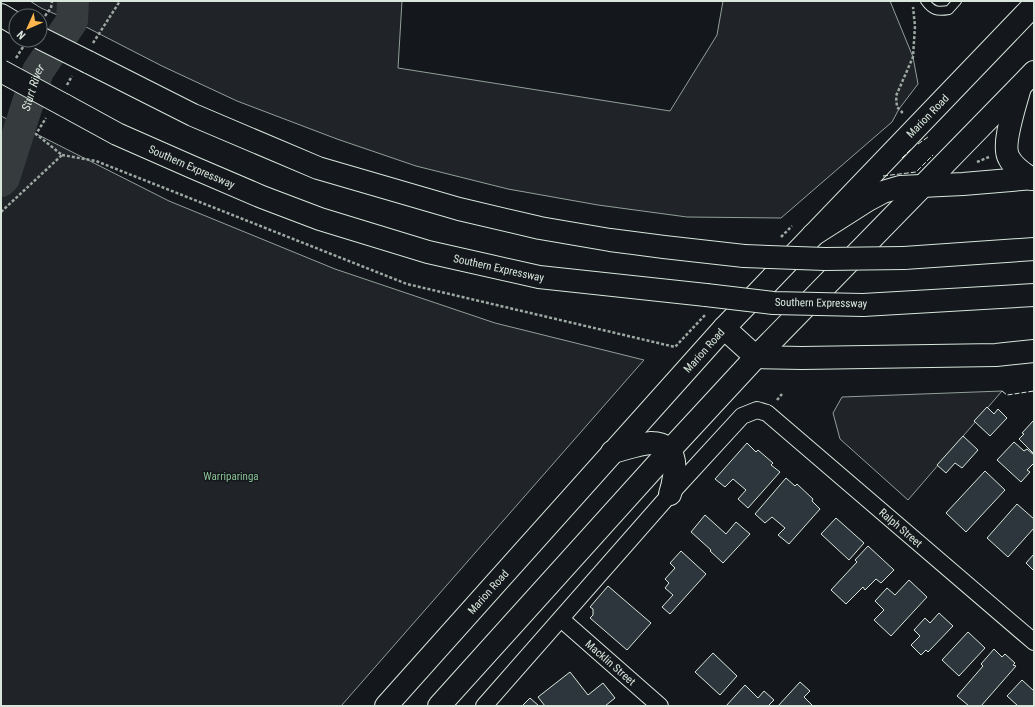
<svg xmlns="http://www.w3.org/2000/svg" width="1035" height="707" font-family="'Roboto Condensed',sans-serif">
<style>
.green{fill:#202428;stroke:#939e99}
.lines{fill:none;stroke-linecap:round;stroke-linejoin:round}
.river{stroke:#363b3e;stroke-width:32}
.building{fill:#2c363c;stroke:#d8e6dc}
.service-casing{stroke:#d8e6dc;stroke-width:10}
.minor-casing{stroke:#d8e6dc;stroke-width:18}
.primary-casing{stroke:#d8e6dc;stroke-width:24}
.motorway-casing{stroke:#d8e6dc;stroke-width:24}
.path{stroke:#9da8a2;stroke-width:2.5;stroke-dasharray:3 2;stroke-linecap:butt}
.service{stroke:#14181c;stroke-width:8}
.minor{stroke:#14181c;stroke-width:16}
.primary{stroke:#14181c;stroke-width:22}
.motorway{stroke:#14181c;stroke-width:22}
.motorway-bridge-casing{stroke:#d8e6dc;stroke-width:24;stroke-linecap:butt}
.motorway-bridge{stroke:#14181c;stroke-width:22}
.fence{stroke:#d8e6dc;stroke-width:1;stroke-dasharray:5 2;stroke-linecap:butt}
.labels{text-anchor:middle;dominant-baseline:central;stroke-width:3;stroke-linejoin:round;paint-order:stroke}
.street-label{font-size:11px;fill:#d8e6dc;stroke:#14181c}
.park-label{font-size:11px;fill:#8ac095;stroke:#14181c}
.water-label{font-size:12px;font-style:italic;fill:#d8e6dc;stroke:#14181c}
</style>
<rect width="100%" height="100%" fill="#14181c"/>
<!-- green -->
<path class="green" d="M30,1h372l-4,67 272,43 47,-76 6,-34h167l23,56 5,27 -19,25 -7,13 -111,96 -94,-1 -89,-12 -90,-16 -92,-23 -79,-27 -100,-38 -75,-35 -74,-38 -47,-20z
M1,116l168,85 166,68 160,54 149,37 -303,346h-340z
M1002,391l-94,109 -68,-61 -7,-26 9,-16z"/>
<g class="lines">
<!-- river -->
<path class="river" id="s1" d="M1,181l3,-3 34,-107 34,-50 1,-20"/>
</g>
<!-- building -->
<path class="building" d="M987,407l7,7 4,-5 9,9 -17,18 -16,-15z
M1034,420v34l-15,-15 5,-5 -2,-1z
M963,436l15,14 -16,18 -7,-5 -9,10 -9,-8z
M1014,442l10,9 3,-2 7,6v8l-7,7 3,2 -9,10 -24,-22z
M747,443l9,9 2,-2 15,13 -2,2 9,7 -32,36 -10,-9 8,-9 -13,-11 -8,8 -10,-8z
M985,471l20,19 -39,42 -20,-19z
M786,478l9,8 2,-2 16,15 -1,2 8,8 -31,35 -11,-9 7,-7 -13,-11 -7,6 -10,-9z
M1017,504l17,15v9l-26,29 -21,-19z
M705,515l21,19 10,-12 14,12 -27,29 -13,-12 1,-1 -20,-18z
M836,518l28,25 -15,17 -28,-26z
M868,546l26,24 -13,13 -5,-4 -11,11 -2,-3 -17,17 -15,-14 26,-28 -2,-2z
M681,551l25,23 -36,40 -8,-7 11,-12 -8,-7 4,-5 -4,-4 10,-11 -5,-5z
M1034,554v17l-8,-8z
M909,580l18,17 -36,39 -17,-16 10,-10 -9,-9 12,-13 8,7z
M608,586l43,37 -24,27 -37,-32 3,-3v-6l-3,-2z
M939,613l14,13 -25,26 -2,-2 -5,5 -10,-10 9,-9 -6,-6 11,-12 5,5z
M968,632l17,16 -26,28 -17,-16z
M994,649l8,8 3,-3 10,9 -2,2 3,1 -35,40h-12l-12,-10 26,-30 -2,-2z
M713,653l24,23 -17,19 -25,-23z
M570,672l18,23 15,-12 12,15 -10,8h-60l-7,-9z
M1022,680l12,11v15h-16l-11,-10z
M800,682l10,9 -6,6 9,9h-35z
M745,685l13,13 6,-7 10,9 -6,6h-42z
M530,698l9,8h-17z"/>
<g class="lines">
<!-- service casing -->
<g class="service-casing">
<path id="service" d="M925,1c7,10 12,11 24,9l8,-9"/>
</g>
<!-- minor casing -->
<g class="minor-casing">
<g id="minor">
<path id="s2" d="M561,619l99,87"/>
<path id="s3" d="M484,706l180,-205 78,-85 15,-6 10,3 267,229"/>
</g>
</g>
<!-- primary casing -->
<g class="primary-casing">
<g id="primary">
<path d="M612,452c13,-3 26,-8 39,-9 30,0 25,32 19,51"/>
<path id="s4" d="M386,706l338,-378 310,-323"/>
<path d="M439,706l230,-255 87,-94 278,-285"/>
</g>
</g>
<!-- motorway casing -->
<g class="motorway-casing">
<g id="motorway">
<path d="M1,15l15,9"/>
<path d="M88,62l105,53 125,53 141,41 81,19 70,12 54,7 80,9"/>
<path d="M1020,87c-4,16 -19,58 -11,71 5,10 14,15 23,21"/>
<path id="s5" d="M64,105l53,29 75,33 70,30 58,22 108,33 111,25 167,18"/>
<path d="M813,235l55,-35 15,-8 17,-5 63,-3 71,-6"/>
<path d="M904,258l130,-9"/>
<path d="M863,305l171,-10"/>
<path d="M724,328l32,29 46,1 194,-3 38,-4"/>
</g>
</g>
<!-- path -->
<path class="path" d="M42,20l9,-12 1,-7
M93,43l27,-42
M16,58l7,-11
M67,85l5,-9
M901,113l1,-1 -5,-5 -1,-11 17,-39 2,-31 -2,-19
M62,155l34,6 311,123 268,63 30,-32
M977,162l12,-5
M1,212l61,-57 -26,-21 10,-16
M781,237l11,-11
M777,400l5,-6"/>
<!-- service -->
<use href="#service" class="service"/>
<!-- minor -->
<use href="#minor" class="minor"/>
<!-- primary -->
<use href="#primary" class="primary"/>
<!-- motorway -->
<use href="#motorway" class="motorway"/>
<!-- motorway-bridge casing -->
<g class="motorway-bridge-casing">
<path id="motorway-bridge" d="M40,38l48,24
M1,71l63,34
M744,256l81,3 79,-1
M706,295l67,8 90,2"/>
</g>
<!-- motorway-bridge -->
<use href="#motorway-bridge" class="motorway-bridge"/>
<!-- fence -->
<path class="fence" d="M918,144l10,-7
M902,158l9,-9
M883,176l33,-4 17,-17
M1002,391l5,4 27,-4"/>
</g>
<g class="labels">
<!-- street labels -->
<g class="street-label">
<text stroke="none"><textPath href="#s4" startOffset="801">Marion Road</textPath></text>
<text stroke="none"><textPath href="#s5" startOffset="142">Southern Expressway</textPath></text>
<text stroke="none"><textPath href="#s5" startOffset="466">Southern Expressway</textPath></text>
<text transform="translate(821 303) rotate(1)">Southern Expressway</text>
<text stroke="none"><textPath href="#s4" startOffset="477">Marion Road</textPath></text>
<text stroke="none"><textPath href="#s3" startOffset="591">Ralph Street</textPath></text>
<text stroke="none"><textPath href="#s4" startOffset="153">Marion Road</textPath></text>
<text stroke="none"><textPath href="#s2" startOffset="66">Macklin Street</textPath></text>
</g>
<!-- park labels -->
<g class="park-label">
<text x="231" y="476">Warriparinga</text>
</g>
<!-- water labels -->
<g class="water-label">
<text stroke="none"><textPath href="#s1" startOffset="99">Sturt River</textPath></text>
</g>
</g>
<!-- border -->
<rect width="1035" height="707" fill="none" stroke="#d8e6dc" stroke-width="4"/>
<!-- north arrow -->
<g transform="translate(28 28) rotate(225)"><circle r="19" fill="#14181c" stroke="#626a69"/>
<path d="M0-3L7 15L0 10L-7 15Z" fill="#ffb74d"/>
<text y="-6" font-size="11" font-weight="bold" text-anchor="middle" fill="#d8e6dc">N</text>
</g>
</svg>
